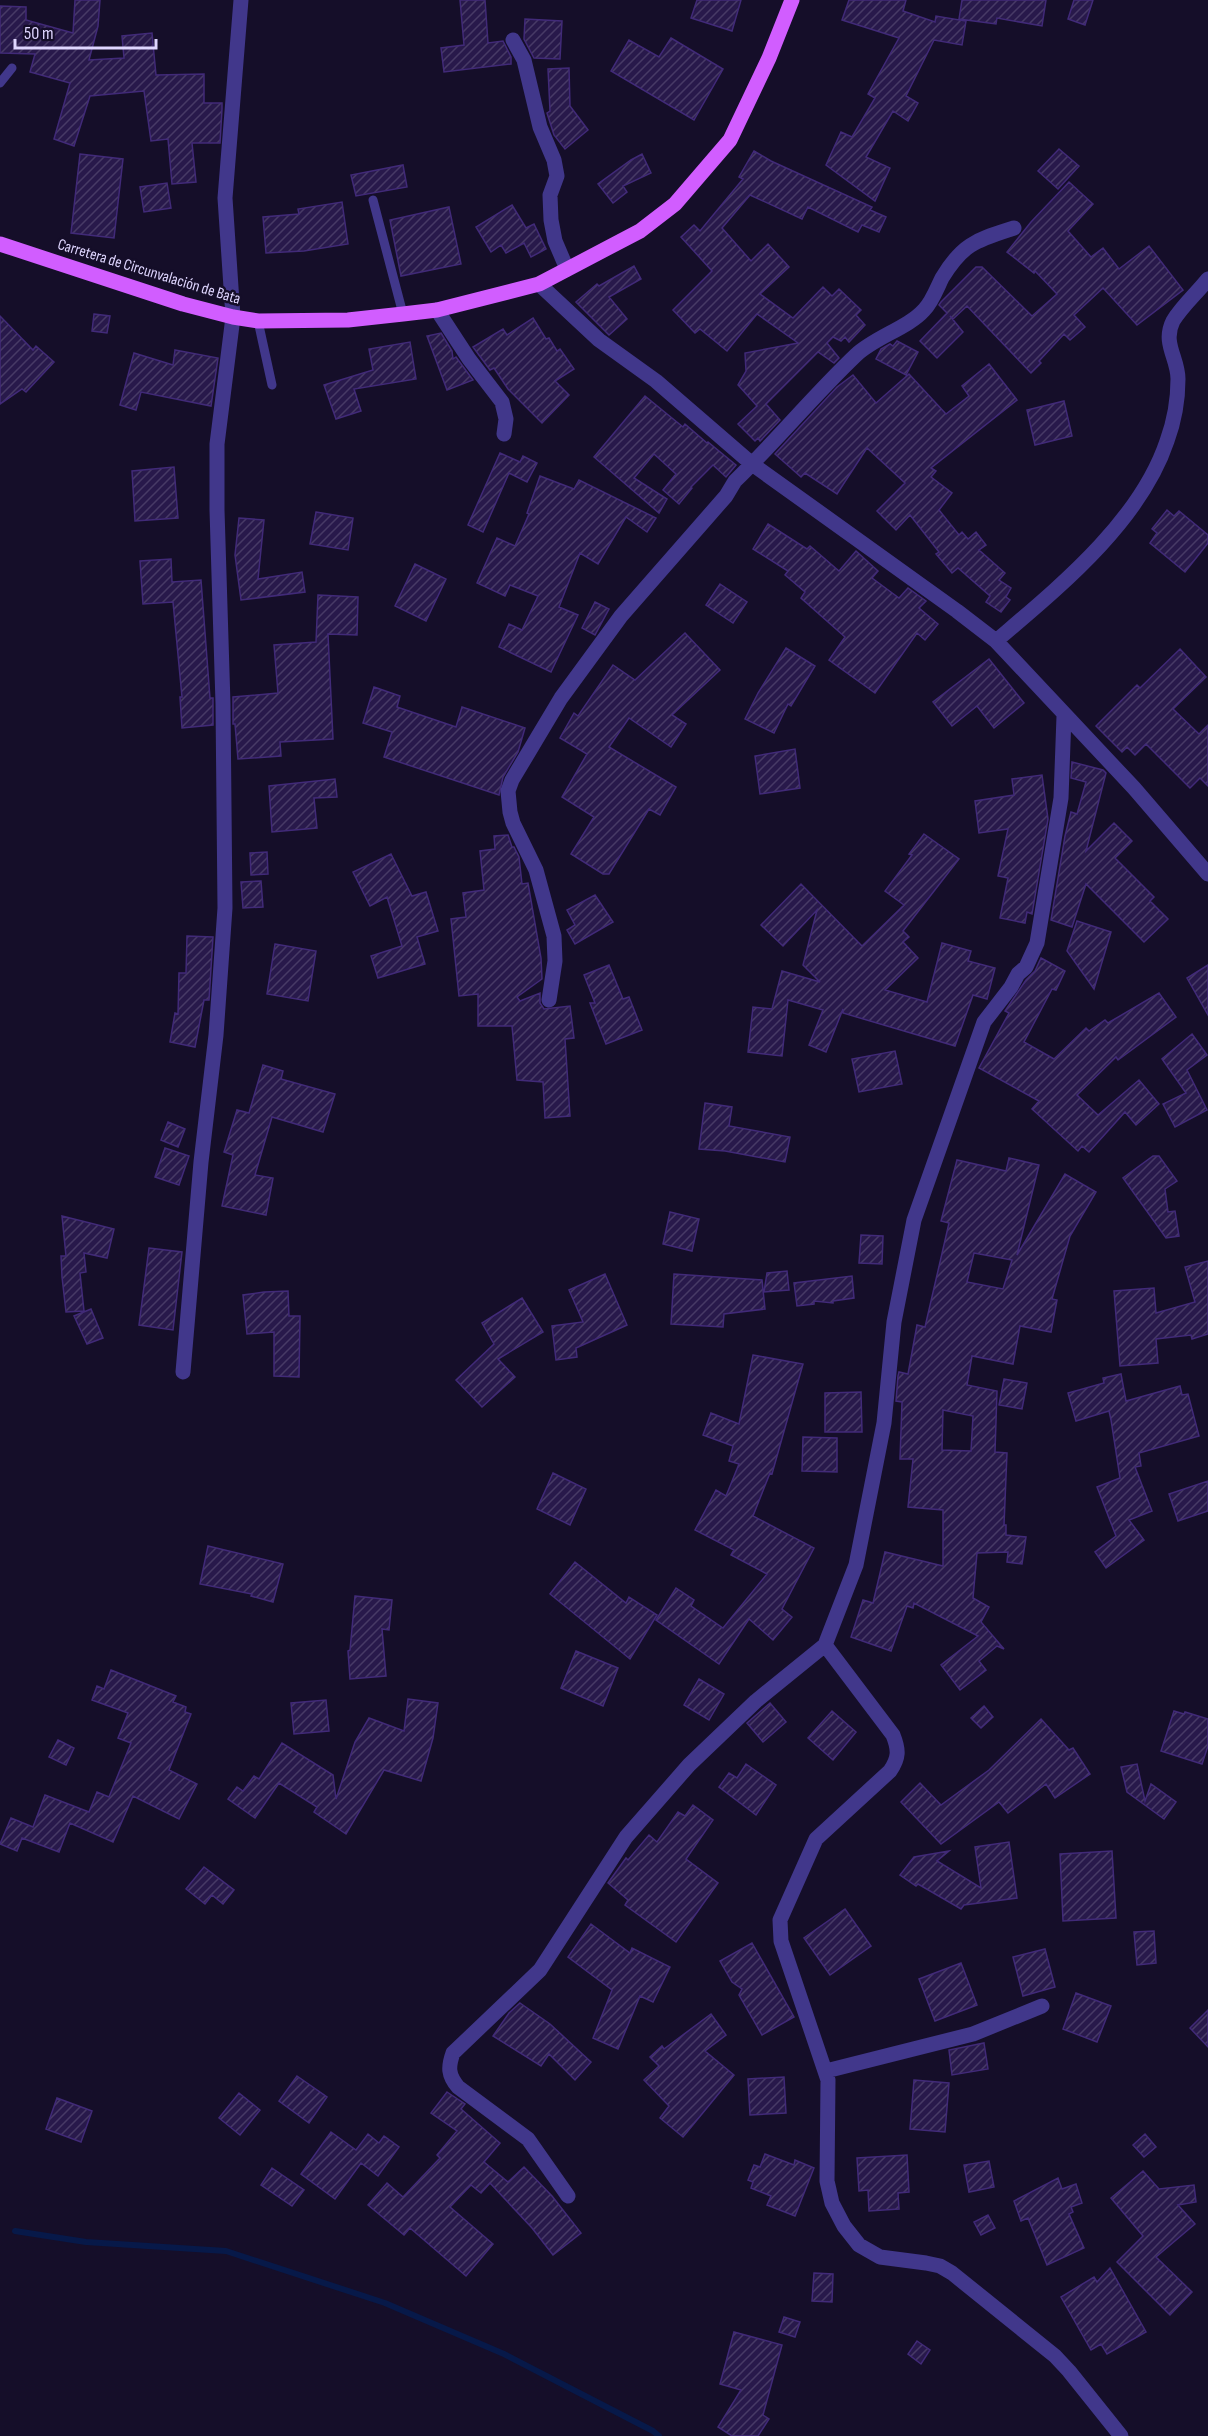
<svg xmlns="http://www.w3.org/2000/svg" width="1208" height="2436" font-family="'Sofia Sans Condensed',sans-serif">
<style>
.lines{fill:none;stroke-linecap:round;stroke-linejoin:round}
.stream{stroke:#071949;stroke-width:6}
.building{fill:url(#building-hatch);stroke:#412a78;stroke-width:1.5;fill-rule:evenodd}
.service{stroke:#41378b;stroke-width:9}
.minor{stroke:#41378b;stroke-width:15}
.primary{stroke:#d15dff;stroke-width:15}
.labels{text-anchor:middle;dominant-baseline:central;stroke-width:5;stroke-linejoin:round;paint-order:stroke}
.street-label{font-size:16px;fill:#dfd6ff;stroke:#150e29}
</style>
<defs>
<pattern id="building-hatch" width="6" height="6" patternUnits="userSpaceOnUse" patternTransform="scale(1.5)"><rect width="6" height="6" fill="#28194b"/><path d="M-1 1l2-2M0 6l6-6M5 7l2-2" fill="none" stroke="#473a66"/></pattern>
</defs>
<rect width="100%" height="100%" fill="#150e29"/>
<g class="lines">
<!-- stream -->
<path class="stream" d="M15,2231l71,11 140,9 159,52 119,51 149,77 6,5"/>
</g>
<!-- building -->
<path class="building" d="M75,0h25l-2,26 -9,34 35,-2 -2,-22 30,-3 4,42 48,-1v29h18v6l-2,34h-28l4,39 -24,2 -4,-45 -17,2 -7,-50 -54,5 -16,50 -20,-7 16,-56 -40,-11 5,-18 -35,-1v-47l26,1v13l47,13z
M460,0h25l3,43 15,-2 8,16v7l-67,8 -3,-24 23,-3z
M697,0h44l-9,31 -41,-13z
M849,0h57l-3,11 32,11 1,-6 30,5 -4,24 -28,-5 -28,56 12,7 -10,18 -15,-10 -27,46 24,11 -15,33 -49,-36 15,-33 11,5 23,-39 -7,-4 31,-56 -57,-18z
M962,0h84l-4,26 -45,-8 -1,6 -37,-5z
M1074,0h19l-8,25 -17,-6z
M525,19l37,2 -2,38 -26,-1 -10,-19z
M671,38l52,31 -29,51 -83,-49 18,-31 30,17z
M569,68l1,38 18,24 -23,19 -11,-14 -7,-22 3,-2 -2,-42z
M1059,149l20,17 -21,23 -20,-18z
M754,151l17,10 101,46 -2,3 16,7 -7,15 -17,-7 -4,7 -50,-25 -6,12 -52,-24 -28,33 29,33 17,-17 21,23 -29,27 33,24 30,-31 9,9 7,-7 22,21 -5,5 9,10 -16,17 -4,-5 -4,4 -8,-4 -6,6 12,15 -5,5 -16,-11 -52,52 14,16 -20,21 -2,-3 -3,3 -17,-17 19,-18 -19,-21 8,-14 -1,-18 53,-10 -41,-29 -30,37 -27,-22 -5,4 -22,-23 39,-39 -31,-34 13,-12 6,6 43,-52 -4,-2z
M80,154l43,5 -9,79 -43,-5z
M642,154l9,19 -28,13 4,6 -14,11 -15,-19 33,-24z
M403,165l4,22 -51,9 -5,-21z
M1069,182l24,22 -25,27 23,26 12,-9 16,21 30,-23 34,44 -46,35 -34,-37 -29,27 11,12 -15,13 -6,-6 -25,27 2,2 -10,10 -64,-67 -14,13 -3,-3 13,16 -26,26 -17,-17 27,-28 -8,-8 2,-3 35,-35h6l50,49 25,-22 -22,-23 -1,2 -27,-21 24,-30z
M167,183l4,25 -27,4 -4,-25z
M342,202l6,42 -44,7 -38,2 -3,-36 36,-3 -1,-5z
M512,205l14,23 8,-4 12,25 -15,8 -7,-14 -18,10 -5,-8 -10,7 -15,-25z
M449,207l12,57 -60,12 -11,-56z
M634,266l7,13 -32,18 18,22 -18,16 -33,-33 21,-18 2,2z
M94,314l16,2 -3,17 -15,-2z
M0,316l33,34 3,-4 18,16 -28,30 -4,-3 -22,15z
M533,318l13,21 3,-1 8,13 3,-2 14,20 -19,12 14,14 -27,28 -34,-34 -14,-21 -4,2 -17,-23 30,-18 4,6z
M441,333l11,18 1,8 3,-2 17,23 -26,10 -20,-54z
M897,341l21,11 -12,23 -30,-16 5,-10 9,-5 3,2z
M410,342l6,37 -62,10 7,22 -25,8 -12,-34 49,-15 -4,-21z
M175,350l43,8 -7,48 -70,-14 -5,18 -16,-5 14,-52 39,12z
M989,364l28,36 -86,68 5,3 -5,6 21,16 -13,17 20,25 3,-3 6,7 8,-7 10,13 -7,5 26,23 -6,7 12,8 -5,9 4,3 -9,12 -15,-10 4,-6 -32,-28 -6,5 -16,-19 3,-2 -29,-37 -14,15 -19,-19 28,-28 -38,-35 -30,46 -32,-21 -4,4 -26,-23 62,-67 16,-12 23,28 33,-29 37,40 23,-18 -7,-10z
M645,396l38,31 2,-3 22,19 1,-1 28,23 -10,12 -13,-12 -22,22 1,1 -13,16 -16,-14 13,-16 -22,-20 -20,24 33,21 -8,14 -65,-56z
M1064,401l8,35 -37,9 -8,-35z
M500,453l20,9 3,-6 14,7 -10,19 -18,-9 -26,59 -15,-7z
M174,467l4,51 -43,3 -3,-50z
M540,476l34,13 5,-9 77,38 -9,14 -21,-15 -28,47 -18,-11 -21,54 19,8 -27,57 -52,-25 10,-23 13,6 16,-34 -28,-11 -5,11 -28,-13 20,-45 18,8 14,-32 -2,-1z
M1167,510l7,6 5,-5 29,24v8l-23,29 -35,-29 7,-10 -5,-4z
M316,512l37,6 -5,32 -38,-6z
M239,518l25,2 -6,59 44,-7 3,20 -64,8 -6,-45z
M768,524l39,25 3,-3 29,25 17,-20 22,20 -6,7 27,20 9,-10 18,13 -7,7 19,16 -13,16 -8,-7 -42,60 -46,-33 16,-23 -44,-39 4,-6 -20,-17 3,-4 -35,-22z
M171,559l1,23 29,-2 9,118h3v27l-31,3 -2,-31h2l-9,-95 -30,2 -3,-43z
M415,564l31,15 -20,42 -31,-15z
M720,584l27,18 -14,21 -27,-18z
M318,595l40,2 -1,38 -29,-1 5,105 -53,3 1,14 -43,3 -3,-35h-2v-27l45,-4 -4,-48 42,-3z
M595,602l14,7 -14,26 -13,-7z
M685,633l35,37 -48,45 14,9 -15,23 -42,-29 -20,29 67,40 -16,28 -11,-6 -40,65h-6l-32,-20 23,-37 -32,-20 25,-43 -27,-16 14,-25 4,3 35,-51 22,15z
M786,648l29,18 -24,40 -3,-2 -14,29 -29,-14 13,-26z
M1180,649l26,28 -33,32 26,25 9,-9v61l-8,-8 -10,10 -44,-44 -11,11 -8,-8 -5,5 -26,-26 41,-41 3,3z
M989,659l35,44 -30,25 -17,-22 -25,20 -19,-24z
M374,687l26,9 -3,11 59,20 6,-20 63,21 -7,24 -15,25 -4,18 -115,-38 8,-25 -29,-9z
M795,749l5,39 -40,6 -5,-38z
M1072,762l31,8 3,3 -20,78 28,-28 18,18 -17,17 39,39 -4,4 18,18 -24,23 -58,-58 -14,43 -21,-7 14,-84 6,-24 6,2 9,-32 -15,-4z
M1042,775l6,44 -16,95 -5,-2 -2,11 -25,-5 8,-40 -10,-2 10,-47 -29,4 -4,-32 39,-6 -2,-16z
M335,779l2,18 -23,1 3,30 -45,4 -3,-46z
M924,834l35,25 -56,72 6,6 -6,5 15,16 -33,32 42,12 15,-59 29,8 -3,10 27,7 -8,31 -14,-4 -18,51 -112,-33v-4l-17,43 -17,-7 14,-35 -35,-10 -6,56 -34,-4 5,-45 19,2 10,-38 38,11 -17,-17 14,-55 -34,36 -22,-21 40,-41 61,62 42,-41 -19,-14 27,-36 -3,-1z
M508,835l4,12h2l5,10 3,27 6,-1 13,75 1,21 -25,18 3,4 20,-8v10l4,6 26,-3 4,32 -9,1 5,77 -25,2 -2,-36 -26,-2 -5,-54h-34v-32l-19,2 -8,-77 15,-2 -3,-24 21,-3 -4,-39 15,-2 -1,-13z
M267,852l1,22 -17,1 -1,-22z
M391,854l21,42 14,-4 12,39 -21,6 8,27 -47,14 -7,-22 31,-10 -15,-49 -17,9 -17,-34z
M261,881l2,26 -20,1 -2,-26z
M595,895l18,27 -38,22 -8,-14 8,-5 -8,-15z
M1077,921l34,11 -17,57 -27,-38z
M187,936l26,1 -4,63h-5l-9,47 -25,-5 5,-29 3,1 1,-41h7z
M275,944l41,7 -8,50 -41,-7z
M1041,958l24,13 -9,19 -4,-1 -28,53 30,17 32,-31 3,3 16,-11 3,3 51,-30 17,24 -58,43 -2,-3 -39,38 21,20 41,-35 20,24 -23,21 -11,-13 -36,40 -7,-6 -4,5 -46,-42 7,-8 -60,-33 30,-55 -4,-2 21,-31 9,-9z
M609,965l14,34 6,-2 13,33 -36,14 -16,-41h5l-11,-28z
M1208,965v50l-21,-37z
M1192,1034l15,21 -20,15 20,40 -32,17 -12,-23 23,-11 -24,-34z
M895,1051l7,33 -43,8 -7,-33z
M263,1065l20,6 -2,8 54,15 -12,38 -51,-15 -17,58 18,3 -7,37 -44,-9 11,-51 -9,-3 13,-42 12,3z
M705,1103l27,4 -3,19 61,11 -5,25 -60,-11 -26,-2z
M168,1122l17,7 -7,18 -17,-7z
M165,1148l24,8 -10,29 -24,-8z
M1153,1156h6l18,25 -12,8 3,23 7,-1 4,25 -13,2 -43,-60z
M1009,1158l30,7 -22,90 48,-81 31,18 -26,44 -18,63 5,1 -6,32 -31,-6 -7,38 -41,-8 -5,29 30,6 -2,61 12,1 -3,72h2v10l20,2 -4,27 -15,-2 1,-10 -31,1 -4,45 16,9 -8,15 23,27 -7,-3 -18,15 7,9 -26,20 -19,-25 37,-29 -64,-33 -1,5 -6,-2 -16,45 -40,-14 12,-37 10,3 12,-51 58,14v-56l-35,-3 5,-48h-13l2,-57 -6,-1 2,-25 1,-4 9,2 9,-49 8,2 24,-104 -8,-2 16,-61 49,11zM974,1253l38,7 -9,29 -36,-7zM943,1410l30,6 -2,35 -29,-1z
M670,1212l29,7 -7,32 -29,-7z
M62,1216l52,13 -7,29 -23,-5 2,19 -6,1 4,38 -18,1 -4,-35 -1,-21h5z
M861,1235l22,1 -1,28 -23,-1z
M149,1248l33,4 -9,78 -34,-5z
M1208,1261v73l-16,5 -1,-4 -35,4 2,24 -38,3 -6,-75 40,-3 2,25 39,-11 -10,-35z
M787,1271l2,19 -25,2 3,-19z
M605,1274l22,51 -51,23 1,9 -21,3 -4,-34 31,-4 -14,-32z
M674,1274l88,6 3,29 -41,5 -1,13 -52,-3z
M852,1276l2,22 -21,3v2l-19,-2v3l-17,2 -3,-23z
M288,1291l1,25h11l-1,61 -25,-1v-44l-27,2 -4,-39 21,-3z
M522,1298l21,34 -45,27 17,18 -33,30 -26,-27 38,-36 -12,-21z
M91,1309l12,29 -16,6 -13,-28z
M753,1355l50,9 -31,110 -2,-1 -17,43 61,32 -32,61 10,8 -19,23 -24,-21 -30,45 -63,-44 20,-32 18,12 -3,6 32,22 44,-54 -36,-19 3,-5 -39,-20 21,-40 10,6 13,-32 -10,-3 4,-15 -30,-11 8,-22 28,11z
M1121,1374l5,27 54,-15 2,9 6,-1 11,42 -60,17 2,13 -6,1 17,44 -23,9 15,20 -38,28 -11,-16 21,-16 -19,-49 23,-9 -9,-58 -2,-9 -33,10 -8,-28 36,-10 -1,-5z
M1004,1379l23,4 -5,26 -23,-4z
M861,1392l1,40h-37v-39z
M803,1437l34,1v34l-35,-1z
M553,1473l33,16 -16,36 -33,-16z
M1208,1481v30l-30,10 -9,-27z
M208,1546l75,18 -10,38 -22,-6 1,-2 -52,-10z
M575,1562l51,41 3,-6 28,18 -27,44 -80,-65z
M355,1596l37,4 -3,30 -7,-1 4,47 -36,3 -2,-28 2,-1z
M576,1651l42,17 -15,38 -42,-18z
M111,1670l65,26 -3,6 13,5 -1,5 6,2 -22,56 28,14 -18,35 -46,-23 -20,46 -43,-19 -11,29 -37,-14 -5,13 -17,-7 11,-26 22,9 12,-32 44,17 8,-20 12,5 22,-54 -13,-5 10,-25 -36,-13 5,-14 7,3z
M699,1679l25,15 -15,26 -25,-15z
M408,1699l30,4 -5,35 -12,43 -37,-11 -38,64 -32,-22 3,-5 -38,-24 -24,35 -27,-19 9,-12 6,4 11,-15 5,3 23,-36 51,32 3,24 19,-57 14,-24 35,13z
M326,1700l3,31 -35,3 -3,-31z
M770,1703l16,19 -23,20 -16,-19z
M984,1706l9,11 -12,11 -10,-10z
M832,1711l24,21 -23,28 -25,-22z
M1174,1711l10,3 1,-2 23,7v27l-6,18 -41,-13z
M1041,1719l28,31 4,-2 17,26 -35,24 -9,-14 -38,29 -9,-11 -58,42 -40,-42 19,-19 21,22 48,-35z
M58,1740l16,8 -8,17 -17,-8z
M746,1764l30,21 -20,30 -37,-28 10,-14 8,5z
M1137,1764l8,37 6,-17 25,18 -12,17 -37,-27 -6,-25z
M693,1805l20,15 -27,39 32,24 -42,59 -51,-37 3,-5 -20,-17 18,-25 2,2 21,-25 8,7 21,-30 7,4z
M1009,1842l8,56 -53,7 -3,4 -43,-25 -2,2 -16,-11 14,-18 35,-6 -12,10 44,27 -6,-41z
M1112,1851l4,67 -53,3 -3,-67z
M204,1867l30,23 -11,14 -11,-9 -7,9 -19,-15z
M845,1909l26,37 -41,29 -26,-37z
M591,1924l39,29 2,-5 38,19 -17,35 -13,-6 -22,53 -25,-11 19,-48 -44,-33z
M1154,1931l2,32 -19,2 -3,-33z
M752,1943l42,74 -32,18 -23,-40 3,-6 -10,-7 -12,-21z
M1045,1949l10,38 -32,9 -10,-39z
M961,1963l16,42 -42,16 -16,-42z
M1076,1993l35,13 -14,36 -34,-13z
M520,2003l30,21 41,38 -16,18 -26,-26 -8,12 -48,-30 16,-23z
M1208,2010v37l-18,-19z
M711,2014l15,21 -21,16 29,24 -51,62 -23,-19 9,-12 -25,-26 15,-14 -9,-9 12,-11 2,3z
M984,2043l4,26 -36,6 -3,-25z
M297,2076l30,21 -18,26 -30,-22z
M784,2077l2,36 -36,2 -2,-36z
M914,2080l35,3 -4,49 -35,-3z
M447,2092l18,12 -4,5 39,34 -16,19 24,20 16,-15 28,29 29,37 -28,22 -21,-27 -42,-45 -9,10 -10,-8 -21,22 43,37 -27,32 -56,-48 -6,7 -36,-30 19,-22 16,14 37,-39 -3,-3 20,-24 -26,-18z
M239,2093l21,17 -20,25 -21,-17z
M57,2098l35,13 -11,31 -35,-13z
M331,2132l25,18 12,-16 11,9 5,-7 15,11 -21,29 -17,-13 -26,36 -34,-25z
M1145,2134l11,13 -12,10 -11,-12z
M765,2154l29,11 1,-5 19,8 -19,48 -28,-11 4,-9 -20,-8 2,-6 -5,-2 6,-15 6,2z
M907,2155l2,37 -11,1 1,16 -30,2 -1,-21 -9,1 -2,-33z
M989,2161l5,26 -25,5 -5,-27z
M272,2168l32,22 -12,16 -31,-21z
M1143,2171l16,18 35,-4 2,17 -18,3 17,19 -39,33 36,35 -22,23 -53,-53 26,-26 -32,-38z
M1058,2178l4,11 14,-5 6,19 -11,4 2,5 -4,2 15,34 -37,17 -19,-47 -7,3 -7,-20z
M988,2215l7,13 -14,7 -7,-13z
M1110,2268l36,64 -39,22 -6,-10 -10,6 -30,-53 33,-20 3,5z
M814,2273l19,1 -1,28 -20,-1z
M784,2317l16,5 -5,15 -16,-5z
M734,2332l48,13 -19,70 6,4 -11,17h-26l-14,-9 23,-37 -21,-6z
M917,2341l13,9 -9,14 -13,-10z"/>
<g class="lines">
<!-- service -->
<path class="service" d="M0,83l12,-15
M373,200l30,114
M258,321l14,64"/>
<!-- minor -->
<path class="minor" d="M513,40l11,20 16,67 14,33 3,16 -7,19 1,25 4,21 12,28
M539,284l60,56 57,41 96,83 205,147 39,30 138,147 74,86
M437,310l32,49 33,43 4,17 -2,15
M996,641c62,-53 144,-119 171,-200 7,-19 11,-41 11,-62 0,-21 -16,-36 -5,-58 9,-15 24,-28 35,-42
M549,1000l6,-39 -1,-25 -18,-66 -23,-47 -3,-11 -2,-21 4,-11 49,-82 60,-82 105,-120 9,-15c42,-41 79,-86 121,-126 19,-18 52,-27 68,-45 8,-8 13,-22 18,-32 21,-35 35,-38 72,-50
M183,1372l18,-210 15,-127 9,-127 -2,-204 -6,-194v-66l16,-127 -8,-119 16,-198
M825,1645l68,90c6,15 6,23 -3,36l-74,68 -36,81 1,21 47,139 -1,101 5,22 12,23 15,19 21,12 46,6 14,3 12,7 103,83 14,15 52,65
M826,2071l147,-37 69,-28
M568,2196l-40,-57 -70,-52c-10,-12 -10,-20 -5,-34l87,-83 86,-133 63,-72 67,-64 69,-56 31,-80 28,-142 10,-101 20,-102 70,-198 27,-35 7,-13 8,-7 11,-24 24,-145 3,-82"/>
<!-- primary -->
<path class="primary" d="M0,244l183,60 50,13 25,4 90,-1 55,-6 34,-4 102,-26 101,-53 35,-27 55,-64 39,-82 23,-58"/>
</g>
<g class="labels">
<!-- street labels -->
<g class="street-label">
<text transform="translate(149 272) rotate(17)">Carretera de Circunvalación de Bata</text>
</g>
</g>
<!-- scale -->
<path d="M15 39v9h141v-9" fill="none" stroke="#dfd6ff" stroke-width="3"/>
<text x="24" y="39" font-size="18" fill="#dfd6ff" stroke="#150e29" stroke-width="4.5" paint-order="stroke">50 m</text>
</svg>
